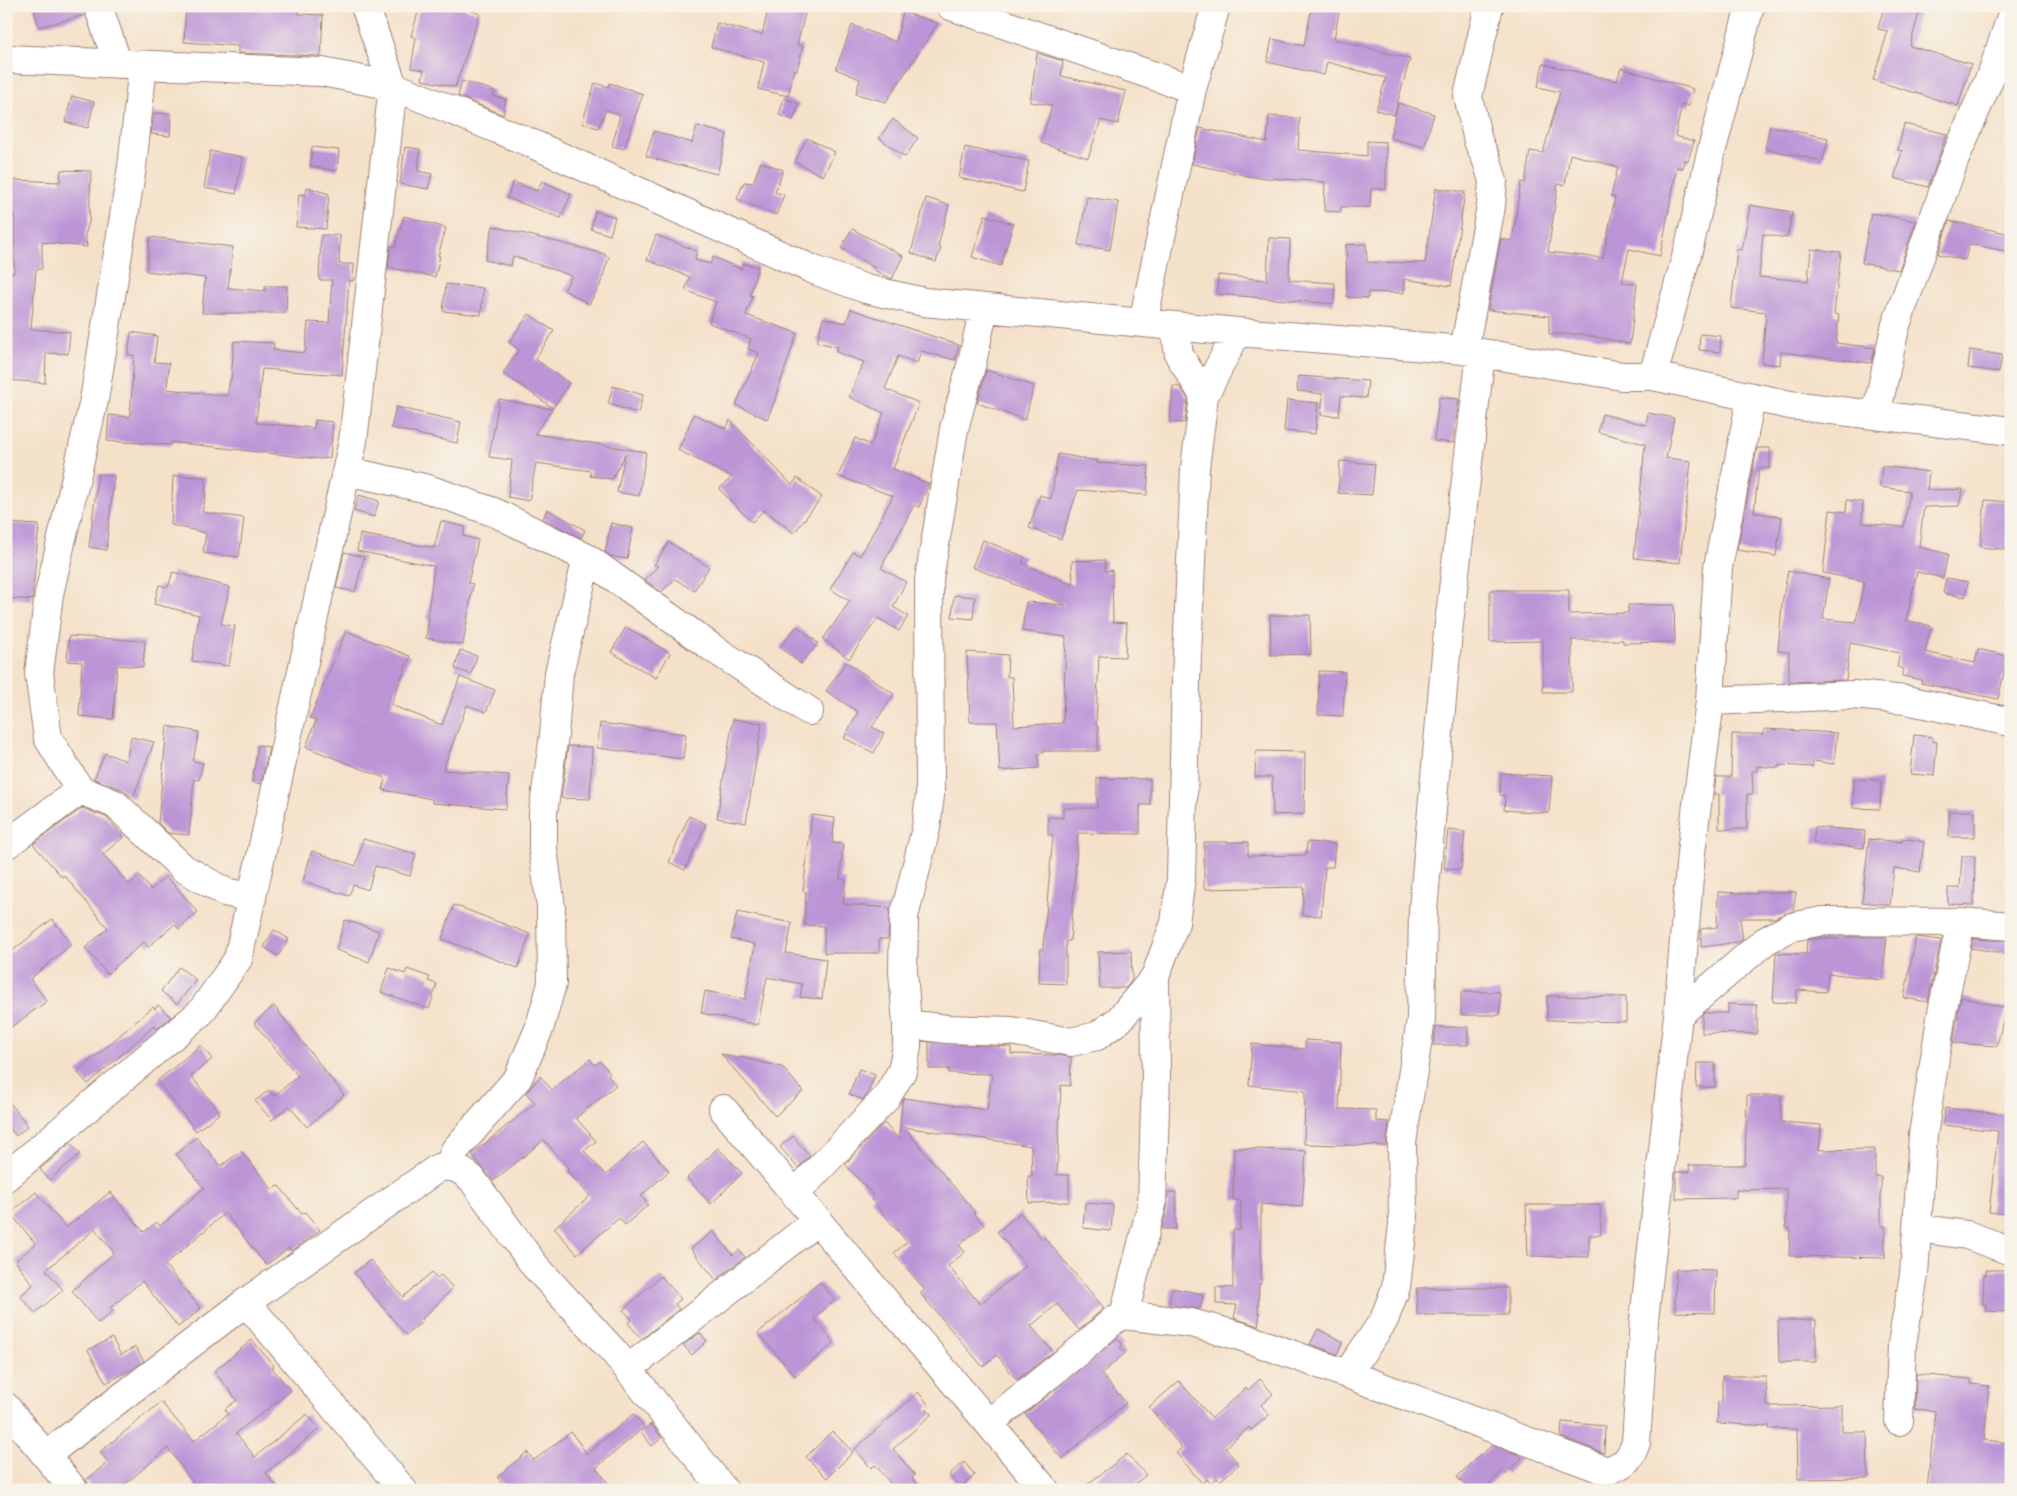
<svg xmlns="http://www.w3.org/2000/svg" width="2017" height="1496" font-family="'Old Standard TT',serif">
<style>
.building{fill:#bc95d7;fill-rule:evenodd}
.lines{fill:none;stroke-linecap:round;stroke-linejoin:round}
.minor-casing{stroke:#9f807a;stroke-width:30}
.minor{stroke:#fff;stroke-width:28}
</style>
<rect width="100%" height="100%" fill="#f7f3e8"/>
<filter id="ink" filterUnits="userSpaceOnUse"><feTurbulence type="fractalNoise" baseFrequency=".02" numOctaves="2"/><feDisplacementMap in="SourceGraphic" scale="10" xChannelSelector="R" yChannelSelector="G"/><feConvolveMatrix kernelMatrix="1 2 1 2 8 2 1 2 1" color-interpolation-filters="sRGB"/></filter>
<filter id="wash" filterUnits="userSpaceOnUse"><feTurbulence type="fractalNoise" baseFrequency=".0096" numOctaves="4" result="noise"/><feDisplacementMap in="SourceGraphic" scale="20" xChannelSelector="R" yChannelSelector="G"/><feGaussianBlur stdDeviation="1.12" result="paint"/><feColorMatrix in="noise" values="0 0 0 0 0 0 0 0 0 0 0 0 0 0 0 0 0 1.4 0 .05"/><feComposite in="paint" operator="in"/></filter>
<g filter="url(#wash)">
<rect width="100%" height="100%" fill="#f4e1c9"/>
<g id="blocks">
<!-- building -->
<path class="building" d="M33,6h50l2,9 -46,12z
M186,6h114l-1,8 24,1 -2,41 -83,-3v-7l-54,-4z
M420,6h38l22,8 -25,73 -33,-7 2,-10 -13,-2 5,-30 -5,-2z
M769,6h38l-10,39 6,1 -6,24 -2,-1 -7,27 -30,-7 6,-27 -53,-15 6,-24 45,12z
M1312,6h28l-6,33 76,20 -16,56 -18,-5 10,-32 -59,-16 -3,13 -57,-13 5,-23 32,7z
M1884,6h37l-11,40 61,18 -13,42 -85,-26 15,-49 -10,-2z
M903,12l35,11 -52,79 -30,-8 4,-15 -24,-10 16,-44 44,17z
M1037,53l26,8 -2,15 65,15 -8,33 -17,-4 -13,38 -47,-15 11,-38 -22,-3z
M1543,64l74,17 4,-13 72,21 -4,17 -7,-2 -7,32 19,5 -6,20 -4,-1 -1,8 -6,-1 -17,89 -31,-7 -7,33 15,2 -7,60 -49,-10h-32v-18l-61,-6 13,-71 11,2 9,-59 4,1 5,-32 13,2 17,-61 -22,-5zM1570,154l48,13 -7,29 4,1 -12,61 -55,-6 10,-68 7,1z
M462,81l33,10 -2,5 13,3 -3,16 -45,-19z
M595,83l14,4 1,-4 33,11 -19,55 -12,-3 8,-31 -14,-5 -8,18 -16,-5z
M72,96l22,6 -6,26 -23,-6z
M784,98l15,6 -6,16 -14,-5z
M1398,103l36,11 -10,33 -34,-9z
M154,113l17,1 -1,22 -19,-2z
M1269,116l31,2 -2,32 69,6v-15l19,1v47h-15l-1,18h-29v5l-17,-1 1,-29 -72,-5 -61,-13 8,-36 67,14z
M893,119l25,19 -13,19 -26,-19z
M1904,124l43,10 -19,53 -34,-9 8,-27 -4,-1z
M697,126l30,8 -10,40 -37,-9 -1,1 -33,-10 8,-25 38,12z
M1770,126l58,12 -5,23 -58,-12z
M807,138l28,14 -12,24 -28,-14z
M312,147l27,3 -2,21 -27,-5z
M405,147l15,2 -2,22 14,3 -4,15 -28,-5z
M965,147l64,14 -6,31 -64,-14z
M210,151l32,6 -6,37 -32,-6z
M761,162l22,8 -8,22 9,3 -8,20 -39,-16 7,-17 9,1z
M61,170l30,1 -2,51 -4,13 2,12 -45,-5v27h-6l-5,60 39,3 -2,22 -22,-1 -1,30 -39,-3v-107h8v-59h-8v-30l7,1 1,-5 46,2z
M542,181l29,13 -10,24 -54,-20 6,-16 24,9z
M307,187l22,7 -3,35 -30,-2 3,-33 7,1z
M1436,188l29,4 -14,94 -47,-7v14l-36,-1v6l-21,-1 -1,-52 20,-1 1,18 58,1z
M1087,197l31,5 -8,48 -32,-5z
M926,198l23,7 -11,41 3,2 -5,14 -25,-9z
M1750,205l42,7 -5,26 -24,-4 -4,43 49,4 3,-32 30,3 -7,62 5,1 -3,28 39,5 -4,15 -90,-11 -1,13 -18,-2 4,-51 -35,-4 6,-59 5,1z
M595,211l20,6 -5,18 -19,-6z
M1871,213l45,8 -17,49 -37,-7z
M985,215l28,9 -12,42 -29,-9z
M404,216l42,12 -8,28h2l-5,21 -47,-10 3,-21 4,1z
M1949,221l62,13v18l-42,-8 -4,16 -27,-6z
M493,226l112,28v2l4,1 -9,28 -11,19 -25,-14 8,-14 -59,-20 -2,10 -26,-6z
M852,229l51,27 -11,23 -18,-9 1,-2 -34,-20z
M321,235h19l-1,29h15l-1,17h-4l-7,94 -80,-6 -6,54 58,5 1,-8 18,2 -3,36 -10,1 -149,-17v3l-64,-4 2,-26 21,2 4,-62h-6l3,-23 26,4 -3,26 15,1 -2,26 60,7 3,-16h1l3,-39 40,2 -1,7 32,3 3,-31 21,1 3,-43h-13z
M656,235l41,16 -2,9 15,4 3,-7 28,12 1,-6 16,4 -8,28 3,1 -7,19 51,18 -19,57 1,1 -12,28 -31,-14 23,-52 -11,-4 3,-10 -42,-16 7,-21 -31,-12 5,-13 -43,-17z
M150,237l83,10 -5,41 37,3v-5h22l-1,27h-84l3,-35 -59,-7z
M1269,238l21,1 -1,41 46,3 -1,21 -117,-10 1,-19 49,5z
M446,284l37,4 -2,27 -38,-4z
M851,309l108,36 -4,15 -34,-9 -4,12 -19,-7 -13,33 34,14 -26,66 36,15 -10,23 -5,-2 -33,63 25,14 -13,25 15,9 -9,15 -21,-13 -29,41 -26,-20 27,-38 -20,-12 23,-37 7,4 33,-60 -55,-20 17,-38 16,7 13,-32 -35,-16 15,-35 -28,-10 2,-5 -21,-5 6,-24 23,5z
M529,314l25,17 -19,28 34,24 -16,25 -50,-35 16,-23 -10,-8z
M1700,334l21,2 -1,16 -21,-2z
M1970,350l32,5 -3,17 -31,-4z
M986,370l48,16 -9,34 -48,-17z
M1298,376l70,5 -2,17 -25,-2 -2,20 -18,-1 2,-21 -26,-3z
M613,386l30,9 -5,18 -30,-9z
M1173,386l7,1 8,12 -3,24 -15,-1z
M1439,397l20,2 -6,44 -19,-2z
M499,399l53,10 -17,25 111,18 -7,44 -22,-4 8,-38 -13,25 -22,-3 1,-5 -55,-8 -7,38 -21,-4 4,-37 -23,-3z
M1287,400l31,3 -3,31 -31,-3z
M396,407l65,15 -4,21 -66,-15z
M1648,413l26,5 -8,40 25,3 -11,102 -46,-5 11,-114 -47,-12 4,-18 44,11z
M694,414l32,15 4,-9 62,65 5,-7 25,19 -28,36 -30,-23 -12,12 -33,-33 13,-12 -54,-27z
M1757,448h13v20h-11l-5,44 28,5 -6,39 -39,-6z
M1058,454l40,7 -1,2 52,3 -2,29 -69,-5 -17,49 -32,-11 11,-33 11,4z
M1340,461l35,3 -3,31 -34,-2z
M1882,466l47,6 -2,18 36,-1 -4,17 -35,1 -5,40 29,7 -5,24 -26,-6 -11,48 25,6 -6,26 50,11 3,-14 30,7 -10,43 -77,-16 1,-3 -20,-4 2,-7 -7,-2 3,-14 -50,-10 -4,37 -57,2v-30l-11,-1 4,-48 6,-32 41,8 -6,40 33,3 8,-41 -41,-8 7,-63 16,2 1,-12 16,2 -1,21 42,4 6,-36 -30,-4z
M98,474l16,2 -8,74 -17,-3z
M173,476l33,1 -1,23 -3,12 42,6 -5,39 -36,-4 3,-20 -35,-8z
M359,495l20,6 -5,16 -20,-6z
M1985,500l26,2v48l-31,-3z
M547,509l38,21 -4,8 -38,-19z
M441,521l24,6 -2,9 15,4 -10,43 5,1 -10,61 -37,-7 3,-19h-2l7,-53 -77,-15 3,-17 74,14z
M6,523l33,2 -7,75 -26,-2z
M611,523l22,5 -6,31 -17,-3 -5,-4z
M983,540l42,17 -3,6 51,22 -1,-24 33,-1v11l7,-1 1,52 14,1 -2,34 -26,-1 -3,70h2v25h-55v2l-5,1 1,14 -39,3 -3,-49h-27l-3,-70 41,3 -1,22h5l2,49 49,-3 3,-86 -44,-6 4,-29 40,3 -94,-38z
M669,542l40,25 -15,24 -19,-12 -14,13 -16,-12 13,-14 -4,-1z
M344,552l20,5 -9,35 -19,-4z
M173,572l57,15 -9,37 14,2 -6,40 -37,-5 7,-46 -45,-11 5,-19 9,2z
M1946,578l22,4 -3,15 -22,-4z
M1490,590h79v24l59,-1v-8h46l1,37 -52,1v-3h-51v52h-29v-51l-53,1z
M954,595l21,2 -2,22 -21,-2z
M1270,615h40l1,39 -40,1z
M797,626l21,17 -17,21 -21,-17z
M626,627l44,26 -14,25 -45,-26z
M346,631l64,25 -19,49 51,20 18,-48 35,13 -9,22 -19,-7 -24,65 66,5 -3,34 -74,-6v-4l-49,-9 2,-12 -79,-31 10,-27 -6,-2z
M69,636l76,5 -2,26 -26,-2 -4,54 -34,-3 3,-54 -15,-1z
M460,650l17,6 -6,18 -16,-5z
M846,662l48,32 -22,33 12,6 -10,20 -30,-15 14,-26 -32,-21z
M1319,671l26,1 -2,44 -25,-1z
M733,719l29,4 -16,100 -29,-5z
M600,723l86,11 -3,25 -86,-11z
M167,726l32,6 -6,29 10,2 -4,17 -5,-1 -5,56 -21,-2 -10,-10z
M1765,729l72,4 -3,31 -21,-3v6l-34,-2 -1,3 -21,-2v5h-5l1,23h-6v35h-28v-35h-5l2,-17h15l1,-43h32z
M1914,735l18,2v4l5,1 -3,34 -24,-2z
M131,737l23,5 -21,56 -12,-9 -27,-10 11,-26 21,8z
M258,745l11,2 -8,37 -9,-2z
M568,746l24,1 -2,52 -29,-1z
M1256,751l49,1 -1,62 -31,1 -1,-38h-17z
M1501,773l51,3 -3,37 -45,-3 1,-14 -5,-1z
M1097,778l53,1v26h-10v29l-62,-1 -8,108h-4v43l-27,-1 1,-34h3l10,-114h-5v-18l15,1v-10h34z
M1854,779l27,1 -1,29 -27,-1z
M82,808l24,9 18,20 -21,17 26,31 10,-9 12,14 15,-14 32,36 -19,17 -4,-5 -27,23 -4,-5 -37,32 -22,-26 23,-20 -44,-53 -2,2 -29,-33z
M1949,811h26v26h-26z
M812,815l23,3 -3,25 11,1 -3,35 6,1 -3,24 47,4 -2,31h-9v14h-55v-27l-20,-1 2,-33 -3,-1z
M689,816l17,8 -21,46 -16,-8z
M1815,827l50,4 -1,17 -51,-5z
M1448,830l17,2 -4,38 -17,-2z
M1902,838l22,4 -4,30 -26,-4 -4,37 -28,-3 7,-63 33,3z
M363,839l53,15 -6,22 -35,-10 -7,24 -15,-5 -4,11 -46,-15 9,-30 44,15z
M1204,842h44v14l58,-1 1,-13 28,2 -2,23h-8l-4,49 -19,-1 2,-28 -100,2z
M1962,856h13l-1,49 -26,-1v-16h12z
M1718,892l39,2v-2h39l-3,19 -19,7h-34l3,22 -4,2 -38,5v-18l16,-2z
M454,905l76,29 -12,34 -76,-29z
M737,912l55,11 -6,30 40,6 -4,40 -22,-2 2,-13 -35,-7 -9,48 -57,-12 4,-22 40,8 10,-55 -24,-5z
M52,919l20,25 -42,35 17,22 -41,30v-75z
M345,920l34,11 -10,31 -33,-12z
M274,930l15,9 -11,17 -14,-9z
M1839,937h48l-5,43 -54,-7 -2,19 -29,-2 -1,13 -23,-1 3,-49 30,1 1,-14 12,-2 19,1z
M1916,937l25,3 -13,62 -24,-4z
M1973,939l38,2v13l-40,-6z
M1131,951l1,29 -6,8h-26l-2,-36z
M179,967l17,13 -19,24 -16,-13z
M389,968l16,6 2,-5 23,8 -2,4 9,3 -8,25 -48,-17z
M1461,992h39v23h-39z
M1547,996l79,1v25l-79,-2z
M1961,997l45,11 -9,38 -44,-3z
M1728,1004l29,1v29l-55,-1v-18l2,-2h24z
M158,1005l13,12 -14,12 -3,-3 -66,58 -11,-12 76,-65 2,2z
M274,1006l70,89 -37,32 -18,-21 -17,14 -17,-19 14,-11 5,6 24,-20 -44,-53z
M1436,1027h32v18h-35z
M1305,1040l36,2 -2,67 37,1v11l13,1 -3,24 -82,-2 1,-53 -56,-6 3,-41 53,5z
M929,1042l80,5h2v7l44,1 16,2 -1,29 -9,-1 -4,90h12v27l-40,1 -1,-27h4l-1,-30 -127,-19 71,85 -2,1 11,12 -25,20 6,7 -17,14 32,38 46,-38 -29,-34 23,-19 22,26 2,-2 60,71 -25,22 -22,-26 -26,22 22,26 -36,28 -20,-25 -14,12 -63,-74 5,-3 -31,-37 13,-11 -36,-43 3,-3 -29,-32 39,-41 15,16 3,-37 2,-4 83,12 5,-36 -43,-1v-4h-20z
M201,1045l11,14 -21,17 29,37 -24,18 -39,-50z
M721,1054l18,5v-2l43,10 21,24 -28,25z
M590,1059l5,6 5,-4 10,12 -2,2 8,10 -40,33 20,23 -12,10 22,24 37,-33 26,29 -28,25 7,9 -23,20 -6,-7 -42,36 -23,-26 36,-32 -23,-25 2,-2 -25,-29 -51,41 -21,-27 63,-51 -9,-10 14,-17 12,14z
M1697,1063h18v24h-19z
M859,1069l16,6 -8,20 -4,5 -14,-6z
M1747,1095h34v27l40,3 -2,25 56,-1v28h6v49h4v32l-96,-2 1,-28h-4v-39l-50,1v8l-60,1v-27h14l-1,-7h56z
M6,1098l22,28 -12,10 -10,-12z
M1945,1108l66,7v100l-22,-3 9,-81 -55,-6z
M793,1136l17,20 -12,12 -18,-21z
M196,1137l25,29 20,-15 31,38 7,-3 23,28 3,-2 15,18 -28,21 -3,-3 -23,17 -41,-52 -60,52 36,44 -23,18 -36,-46 -32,27 3,3 -15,12 -26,-32 42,-38 -19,-24 -49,41 17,20 -28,23 -15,-17 13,-11 -18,-24 21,-17 -26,-31 26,-21 30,36 44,-36 34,40 13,-10 3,4 44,-38 -28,-34z
M70,1143l10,11 -31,26 -9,-11z
M718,1148l24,25 -31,31 -24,-26z
M1234,1148l72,3 -4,56 -41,-3v80h-2l-1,29h2l-2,13 -24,-8 3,-13 -21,-1v-17l17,1v-58h7l1,-30h-8z
M1168,1192h8v37h-14l5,-21z
M1085,1203l28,2 -2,26 -28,-3z
M1526,1205h74l1,30h-12v22l-61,-1z
M713,1231l20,24 6,-5 6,7 -29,23 -25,-31z
M370,1260l33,37 29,-25 5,6 4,-3 12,13 -31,31 1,2 -17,14 -52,-62z
M1676,1269l40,1 -1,43 -40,-1z
M1986,1270h25v38l-2,4 -23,-1v-7h-3l1,-29h2z
M661,1276l20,23 -6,5 4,5 -37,30 -14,-16 4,-4 -9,-9z
M820,1282l15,18 -21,18 20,25 -39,33 -37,-43z
M1172,1288l31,6 -3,15 -31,-4z
M1417,1288h91v27h-91z
M1778,1320h38v42h-37z
M1318,1329l25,13 -6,12 -27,-10z
M700,1333l7,8 -15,14 -9,-10z
M112,1338l9,17 14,-8 9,14 -15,10 -23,12 -18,-33z
M1117,1338l6,7 -3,2 5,6 -24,21 25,29 -64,56 -37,-45z
M252,1340l22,26 -2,2 19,23 -55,42 19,24 52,-43 12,15 -53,44 13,17h-81l-30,-42 -50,42h-26l-6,-10 22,-18 -8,-10 61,-50 33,39 34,-27 -3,-5 12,-9 -23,-29z
M1916,1374l55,5v5l18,2 -5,54 27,3 -2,47h-82l8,-79 -20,-2z
M1722,1376h44l1,30 75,-1v27h25l1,46 -70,1 -1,-50h-28v-3l-52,-3 1,-22 4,1z
M1260,1379l13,15 -12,11 8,10 -18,15 -2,-3 -24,21 14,16 -19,17 -3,-3 -6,5 -4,-4 -5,4 -26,-30 6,-5 -33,-41 30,-26 33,37 34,-30 2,2z
M918,1392l11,13 -3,3 6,6 -39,35 22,26 -3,3 10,12h-26l-21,-25 -4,3 -16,-19z
M633,1414l11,13 -48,41 18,22h-106l-11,-13 30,-25 7,8 37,-28 16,22z
M1562,1422l43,4 -1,27 -43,-16z
M651,1424l11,14 -10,8 -11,-14z
M832,1431l21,21 -26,26 -21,-21z
M1492,1445l27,10 3,3 -16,16 -3,-4 -19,20h-14l-13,-13 23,-23 1,1z
M1127,1454l19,21 -18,15h-48z
M964,1462l11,13 -15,13 -11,-13z"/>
</g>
</g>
<g filter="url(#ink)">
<use href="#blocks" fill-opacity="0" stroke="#9f807a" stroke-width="1"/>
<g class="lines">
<!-- minor casing -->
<g class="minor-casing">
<path id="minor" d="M98,6l20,58
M951,6l241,83
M6,59l316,13 71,14 133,55 288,129 52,19 58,13 313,30 227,18 158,26h31l137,29 221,26
M143,65l-11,102 -38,233 -45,194 -10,79 9,65 32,52 35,14 68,64 42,24 27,6
M1143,323l49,-234 24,-83
M1175,326l4,29 25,41
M1464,350l27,-144 2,-25 -6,-20 -9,-20 -10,-45 21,-90
M1653,376l37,-133 22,-94 38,-143
M1876,415l19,-87 59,-167 39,-91 18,-53
M347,471l81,18 68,24 91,45 124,89 98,64
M1710,701l143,-6 53,5 105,22
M6,845l74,-55
M1678,1015l87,-74 26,-14 32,-6 138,1 50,4
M907,1024l40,5 64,2 60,11 26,-6 22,-16 36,-43
M723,1109l322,381
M449,1165l6,-15 63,-72 21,-49 13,-45 -1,-77 -8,-57v-37l11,-78 5,-62 28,-115
M6,1177l195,-165 37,-53 115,-518 40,-355 -28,-80
M795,1194l91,-96 16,-27 5,-25v-22l-4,-53 1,-54 22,-89 4,-33 -1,-215 25,-151 18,-67 12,-54
M1917,1228l50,7 44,16
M246,1302l157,188
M1124,1315l28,-111 4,-130 -1,-97 20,-54 6,-45 5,-198 9,-212 9,-72 33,-64
M628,1369l190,-149
M1347,1374l37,-54 12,-33 7,-63 -1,-82 19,-123 2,-109 25,-278 33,-279
M6,1407l68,83
M1899,1421l3,-77 12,-69 9,-140 19,-123 19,-90
M989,1423l96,-77 30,-27 9,-4 67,8 49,13 107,38 260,97c18,-7 22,-10 29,-28l8,-123 34,-305 13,-162 19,-152 8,-134 33,-169
M46,1455l200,-153 192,-134c15,-4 22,1 34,11l63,87 80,87 109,137"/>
</g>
<!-- minor -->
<use href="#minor" class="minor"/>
</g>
</g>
<!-- margin -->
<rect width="2017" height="1496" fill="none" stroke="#f7f3e8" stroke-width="25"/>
</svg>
